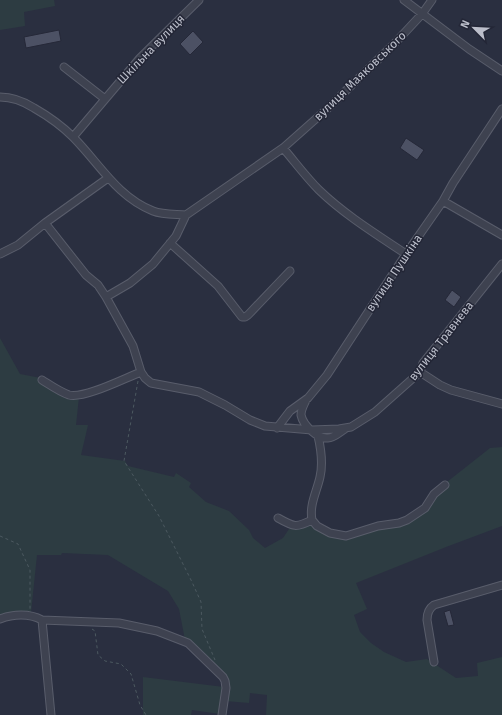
<svg xmlns="http://www.w3.org/2000/svg" width="502" height="715" font-family="'Fira Sans',sans-serif">
<style>
.green{fill:#2d3c42}
.building{fill:#4c5164;stroke:#252838}
.lines{fill:none;stroke-linecap:round;stroke-linejoin:round}
.minor-casing{stroke:#595d6b;stroke-width:9}
.path{stroke:#4c5960;stroke-width:1;stroke-dasharray:3 3;stroke-linecap:butt}
.minor{stroke:#3e4250;stroke-width:7}
.labels{text-anchor:middle;dominant-baseline:central;stroke-width:3;stroke-linejoin:round;paint-order:stroke}
.street-label{font-size:12px;fill:#bbbeca;stroke:#232636}
</style>
<rect width="100%" height="100%" fill="#2a2f40"/>
<!-- green -->
<path class="green" d="M0,0h54l1,6 -31,6 1,14 -25,4z
M0,338l20,36 21,4 38,19 -3,28h12l-7,30 44,6 3,5 46,11 2,-4 15,10 -2,4 17,15 23,9 20,19 4,8 12,10 18,-10 8,-12 25,-3 24,11 59,-12 17,-9 17,-20 52,-41 5,-4 12,-1v79l-56,21 -90,36 11,26 -13,6 6,17 11,11 13,9 22,10 21,-3 29,19 22,-2 -1,-13 25,-6v58h-236l1,-20 -17,-2 -1,10 -24,-2 1,-20 -41,-41 -6,-31 -11,-18 -60,-36 -46,-2 -1,2h-24l-6,58 -31,7z
M143,677l81,10 -4,27 -28,-4 -1,5h-48z"/>
<!-- building -->
<path class="building" d="M59,30l2,11 -35,7 -2,-11z
M193,31l10,11 -13,13 -10,-11z
M406,138l18,12 -7,10 -17,-12z
M452,290l9,7 -7,10 -9,-7z
M450,610l4,15 -6,1 -4,-14z"/>
<g class="lines">
<!-- minor casing -->
<g class="minor-casing">
<path id="minor" d="M404,0l65,49 33,22
M64,67l41,32
M0,97c13,0 23,4 34,11 14,8 28,18 39,29 26,26 44,60 80,74 10,4 23,3 33,4
M73,137l67,-79 59,-58
M283,148c12,14 23,29 36,42 26,25 57,44 87,64
M443,201l59,34
M45,223l41,52 12,10 8,12 27,49 8,26
M170,243l48,43 24,31h3l3,-2 42,-44
M0,254l18,-9 27,-22 63,-45
M106,297l24,-14 23,-19 23,-28 10,-21 97,-67 44,-39 68,-66 27,-29 10,-14
M420,372l20,13 11,5 51,14
M42,380c8,5 18,12 27,15 15,4 56,-17 72,-23l4,6 6,5 48,9 26,13 25,15 15,6 47,4 27,-1 12,-2 24,-15 45,-40 3,-9 79,-99
M306,400c-2,5 -5,9 -5,15 2,10 16,24 27,23 6,0 12,-6 17,-9
M277,428l13,-17 18,-13 19,-23 79,-121 37,-53 10,-18 49,-74
M278,518c16,9 18,10 34,2l5,6 13,7 16,3 32,-10 21,-3 8,-3 18,-12 9,-14 11,-9
M312,520c-3,-15 5,-29 8,-43 3,-13 1,-28 -2,-41
M0,619c13,-5 29,-6 42,1l77,3 38,8 31,12 35,34 2,4 1,7 -4,27
M42,620l9,95
M434,662l-7,-42c0,-6 1,-11 7,-15l68,-20"/>
</g>
<!-- path -->
<path class="path" d="M138,381l-14,80 35,55 33,66 9,20 1,27 13,31
M0,536l18,8 12,26v40
M92,629l3,2 3,24 7,6 16,3 10,10 9,31 6,10"/>
<!-- minor -->
<use href="#minor" class="minor"/>
</g>
<g class="labels">
<!-- street labels -->
<g class="street-label">
<text transform="translate(151 49) rotate(-46)">Шкільна вулиця</text>
<text transform="translate(360 76) rotate(-44)">вулиця Маяковського</text>
<text transform="translate(394 273) rotate(-56)">вулиця Пушкіна</text>
<text transform="translate(441 341) rotate(-52)">вулиця Травнева</text>
</g>
</g>
<!-- north arrow -->
<g transform="translate(474 28) rotate(294)" stroke="#232636" stroke-width="3" paint-order="stroke">
<path d="M0-3L7 15L0 10L-7 15Z" fill="#bbbeca"/>
<text y="-6" font-size="11" font-weight="bold" text-anchor="middle" fill="#bbbeca">N</text>
</g>
</svg>
